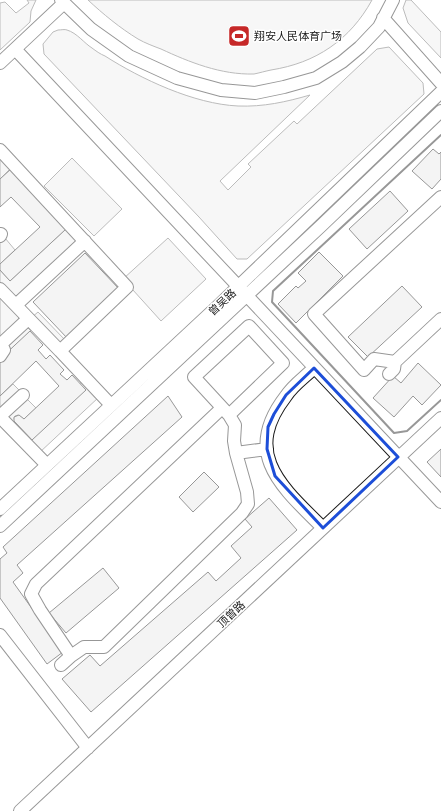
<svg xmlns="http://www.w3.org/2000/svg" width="441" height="811" font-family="'IBM Plex Sans','Noto Sans SC',sans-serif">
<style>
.green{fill:#ededed;stroke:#6a6a6a}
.building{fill:#e6e6e6;stroke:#1a1a1a}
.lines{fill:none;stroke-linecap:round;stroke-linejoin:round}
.minor-casing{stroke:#1a1a1a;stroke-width:14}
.minor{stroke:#fff;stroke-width:12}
.wall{stroke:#1a1a1a;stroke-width:2}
.marked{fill:none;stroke:#1d4ed8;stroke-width:3;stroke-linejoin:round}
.labels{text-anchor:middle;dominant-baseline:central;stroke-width:3;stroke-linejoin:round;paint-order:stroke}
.poi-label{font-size:11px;fill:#1a1a1a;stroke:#fff;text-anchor:start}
.street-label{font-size:11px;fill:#1a1a1a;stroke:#fff}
</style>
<rect width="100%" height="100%" fill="#fff"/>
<!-- green -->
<path class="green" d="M27,0h9l-5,11 -1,11 -30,28v-47l5,-1 11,11 13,-10z
M88,0h284c-22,40 -56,63 -101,70 -5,1 -12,3 -17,4 -33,1 -65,-12 -93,-25 -8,-3 -16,-6 -23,-10 -18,-11 -35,-25 -50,-39z
M406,0h5l30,32v26l-33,-35 -5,-15z
M58,30c3,0 7,-1 9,0 10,3 17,13 25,18 4,3 8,6 13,8 36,23 89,48 133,50 25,1 48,-4 72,-11l-90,86 8,9 23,-23 -3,-3 46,-43 3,3 80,-75 12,-2 34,36 1,11 -177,165h-10l-38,-42 -155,-163 -1,-10 10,-12z
M0,153l78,86 -58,55 -7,3 -13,-13v-14l10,11 56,-52 -56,-60 -10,10z
M72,158l50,51 -28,27 -50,-50z
M5,238l10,12 -15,14v-22z
M168,238l38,41 -45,42 -38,-42z
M0,296l19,20 -1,5 -18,18z
M38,312l29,30 -7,7 -29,-31z
M26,326l5,5 -31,28 5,-12z
M83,380l16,17 -60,56 -35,-36 21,-20 11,11 -12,11 -6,-4 -3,1 -1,3 18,20z
M13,384l8,8 -21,20v-16z"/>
<!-- building -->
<path class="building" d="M433,149l6,5 2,-2v27l-9,10 -20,-18z
M11,169l55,60 -56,52 -10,-11v-6l40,-37 -29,-30 -11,10v-28z
M390,191l18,20 -41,38 -18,-20z
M319,252l24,24 -47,47 -18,-19 18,-18 2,2 8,-7 -8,-8z
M85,253l35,37 -52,49 -35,-37z
M402,286l20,21 -54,50 -20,-20z
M30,331l13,14 -5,5 8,9 4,-4 14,15 -4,4 7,6 5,-5 14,15 -54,50 -18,-19v-4l5,-2 5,4 35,-33 -23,-25 -36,35v-37z
M418,363l23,22 -19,20 -9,-9 -19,21 -21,-19 20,-22 8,7z
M168,396l14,21 -165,148 6,8 -10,9 50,70 -16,12 -47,-66v-39l7,-6 -4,-6z
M441,449v28l-14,-15z
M204,472l15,15 -26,25 -14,-15z
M269,498l28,32 -206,182 -29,-33 28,-24 10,11 108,-94 8,9 25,-23 -10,-12 21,-19 -7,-8z
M103,568l16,20 -53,45 -17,-20z"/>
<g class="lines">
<!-- minor casing -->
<g class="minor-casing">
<path id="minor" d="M61,0l30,29 38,27 48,22 44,12 34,3 29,-6 32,-9 26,-16 18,-15 19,-20 14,-27
M383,18l58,65
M15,49l426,453
M0,63l64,-60
M0,150l127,137 -67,64 51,54
M0,236l1,-2
M0,289l60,62
M16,305l69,-64
M0,344h1l27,-25
M0,356l4,-6 -3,-6
M395,362l-21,-3 -10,11 -50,-56 127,-117
M314,368c-9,9 -21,17 -28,28 -45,58 -4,91 37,132
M389,374l5,-5 1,-7 46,-43
M229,415l54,-52 -34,-37 -55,51 35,38 6,10 -1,16 2,12 31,-4
M0,416l23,-21
M0,417l47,48
M0,509l219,-204 222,-213
M0,526l322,-301 119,-114
M0,635l88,113
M71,656l-31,-46 -9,-16 5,-10 186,-176
M61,665l10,-9 13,-9h20l138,-134 6,-9 -1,-12 -11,-39
M20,811l421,-393"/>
</g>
<!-- minor -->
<use href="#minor" class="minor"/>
<!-- wall -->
<path class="wall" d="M441,135l-168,156 -1,11 122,131 13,-2 34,-31"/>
</g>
<!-- marked area -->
<path d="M0 0H441V811H0ZM314,368l84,89 -75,71 -48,-52 -8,-27 1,-22 6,-13 12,-19z" fill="#fff" fill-opacity=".55" fill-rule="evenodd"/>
<path class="marked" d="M314,368l84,89 -75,71 -48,-52 -8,-27 1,-22 6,-13 12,-19z"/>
<!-- icons -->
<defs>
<g id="stadium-square" transform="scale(1.15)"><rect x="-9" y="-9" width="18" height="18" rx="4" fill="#c62828" stroke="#fff"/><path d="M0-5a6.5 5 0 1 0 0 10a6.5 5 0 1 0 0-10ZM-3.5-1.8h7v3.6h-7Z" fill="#fff"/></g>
</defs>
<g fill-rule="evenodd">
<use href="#stadium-square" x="239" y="36"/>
</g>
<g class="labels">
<!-- poi labels -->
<g class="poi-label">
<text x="254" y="36">翔安人民体育广场</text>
</g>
<!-- street labels -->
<g class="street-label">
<text transform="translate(222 302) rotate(-43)">曾吴路</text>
<text transform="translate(231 614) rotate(-43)">顶曾路</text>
</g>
</g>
</svg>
